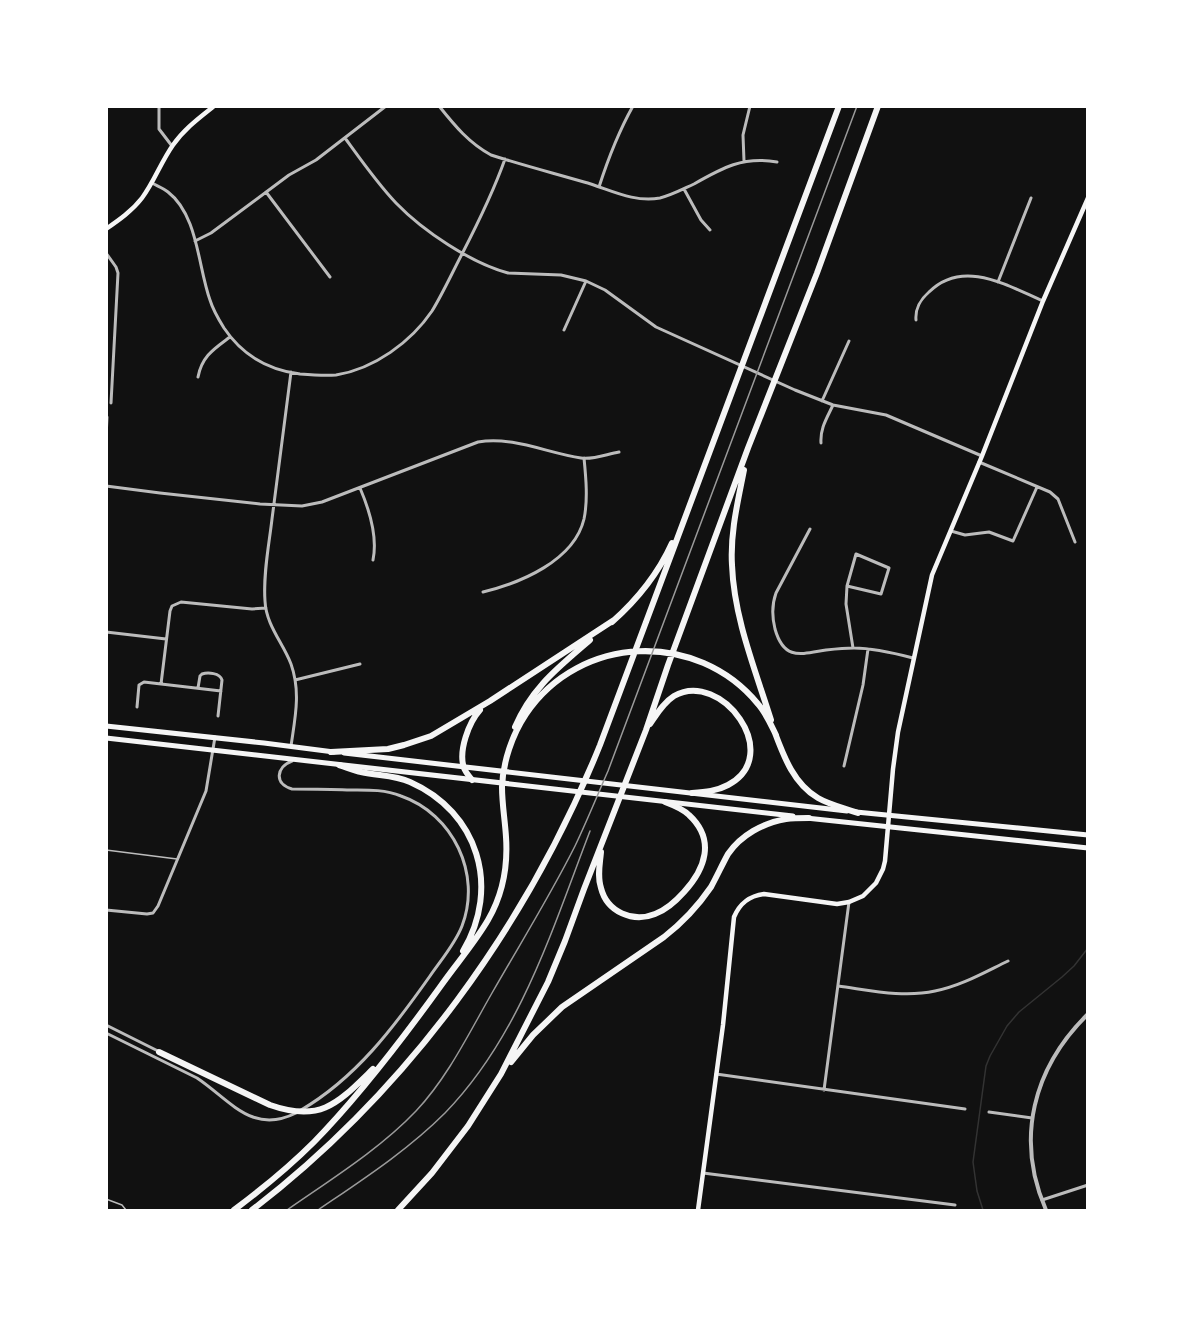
<svg xmlns="http://www.w3.org/2000/svg" width="1194" height="1317" font-family="'Crimson Pro',serif">
<style>
.lines{fill:none;stroke-linecap:round;stroke-linejoin:round}
.stream{stroke:#333;stroke-width:1.5}
.service{stroke:#bcbcbc;stroke-width:1.5}
.minor{stroke:#bcbcbc;stroke-width:3}
.tertiary{stroke:#bcbcbc;stroke-width:4}
.secondary{stroke:#f5f5f5;stroke-width:4.5}
.primary{stroke:#f5f5f5;stroke-width:5}
.motorway{stroke:#f5f5f5;stroke-width:6}
.rail{stroke:#9a9a9a;stroke-width:1.5}
</style>
<rect width="100%" height="100%" fill="#111"/>
<g class="lines">
<!-- stream -->
<path class="stream" d="M983,1210l-6,-19 -4,-29 10,-74 3,-22 4,-10 17,-30 12,-14 43,-35 12,-11 14,-18"/>
<!-- service -->
<path class="service" d="M106,850l71,9
M106,1199l16,6 4,5"/>
<!-- minor -->
<path class="minor" d="M159,106v23l13,17
M439,106c16,20 30,37 52,49 31,10 62,18 93,27 25,7 49,21 76,16 12,-3 23,-9 34,-14 28,-16 49,-28 83,-22
M345,138c16,22 32,45 51,65 27,28 75,60 112,70l53,2 25,6 19,9 51,37 139,63 38,15 53,10 96,41
M744,161l-1,-26 7,-29
M152,183c5,3 11,5 16,9 30,23 30,75 42,108 3,10 9,20 14,28 18,27 45,42 76,46 12,1 24,2 36,1 38,-6 75,-33 96,-64 11,-18 20,-38 30,-57 16,-31 31,-61 43,-95
M599,187c9,-28 20,-56 34,-81
M684,189l17,31 9,10
M266,192l64,85
M195,241l16,-8 78,-58 27,-15 70,-54
M106,253l10,14 2,6 -7,130
M998,282l33,-84
M916,320c-1,-12 4,-20 13,-28 34,-34 79,-6 114,9
M564,330l22,-49
M291,372c-6,49 -13,98 -19,147 -3,26 -9,55 -7,82 1,24 18,42 26,63 10,28 4,54 0,82
M198,377c4,-21 16,-28 32,-40
M822,401l27,-60
M106,438l1,-21
M821,443c-1,-15 6,-25 12,-38
M979,462l71,30 8,7 17,43
M106,486l54,7 100,11 42,2 20,-4 156,-60c35,-6 69,11 103,16 12,2 26,-4 38,-6
M360,488c9,21 18,48 13,72
M810,529l-34,64c-4,11 -4,24 -1,36 9,32 26,25 51,21 9,-1 19,-2 28,-2 20,0 40,5 59,10
M951,531l14,4 24,-3 24,9 24,-54
M856,554l33,14 -8,26 -34,-8z
M847,586l-1,18 7,44
M483,592c37,-9 91,-31 101,-73 4,-19 2,-41 0,-61
M106,632l60,7
M295,680l65,-16
M161,684l9,-73 2,-5 9,-4 71,7 14,-1
M198,688l2,-12 2,-2c6,-2 18,-1 20,6l-4,36
M137,707l2,-22 5,-3 77,9
M292,761c-16,6 -18,23 0,28 19,0 37,0 55,1 19,0 37,-1 54,6 52,18 81,78 61,130 -7,18 -21,34 -32,50 -36,51 -74,102 -129,134
M844,766l19,-81 5,-36
M106,910l41,4 6,-1 5,-7 48,-115 9,-54
M838,986c31,4 65,12 97,5 26,-5 50,-19 73,-30
M106,1025l52,26
M106,1033l91,45c33,22 55,57 99,35
M716,1074l249,35
M824,1090l25,-188
M989,1112l43,6
M703,1173l252,32
M1042,1200l46,-15"/>
<!-- tertiary -->
<path class="tertiary" d="M1046,1210c-31,-71 -13,-142 42,-196"/>
<!-- secondary -->
<path class="secondary" d="M106,229c13,-9 26,-18 36,-31 12,-16 19,-36 31,-53 11,-16 26,-27 41,-39
M698,1210l25,-185 11,-108c6,-14 15,-21 30,-23l73,10 12,-2 14,-6 13,-13 7,-14 2,-8 8,-92 5,-37 34,-157 50,-119 61,-155 45,-103"/>
<!-- primary -->
<path class="primary" d="M106,726l158,17 70,9
M106,738l687,78
M344,753l503,58
M856,812l232,23
M806,818l282,30"/>
<!-- motorway -->
<path class="motorway" d="M744,470c-6,31 -14,63 -12,95 2,53 23,104 39,155
M612,622c26,-23 46,-48 60,-79
M650,724c7,-10 13,-21 24,-28 47,-27 111,59 54,89 -11,6 -23,7 -36,8
M515,727c17,-40 44,-60 75,-87
M775,733c9,24 19,51 43,65 12,7 27,10 40,15
M331,752l57,-3 16,-4 27,-9 59,-35 124,-81
M339,765c7,2 15,6 22,7 17,4 33,3 49,10 68,30 91,105 53,169
M472,780c-3,-4 -6,-7 -8,-12 -6,-17 5,-46 16,-58
M601,852c-1,12 -4,24 0,36 6,24 32,35 54,26 11,-4 21,-13 29,-22 21,-23 32,-52 5,-77 -6,-6 -16,-10 -24,-13
M159,1052l111,53c51,18 68,-2 103,-36
M511,1062l22,-27 29,-28 102,-70c18,-14 34,-31 47,-50 6,-11 11,-22 17,-33 13,-19 35,-31 58,-35 7,-1 15,-1 23,-1
M234,1210c28,-21 55,-43 80,-68 46,-47 87,-101 126,-155 16,-23 34,-43 48,-67 15,-26 20,-54 18,-83 -1,-17 -4,-33 -4,-50 1,-25 10,-52 24,-73 54,-80 171,-84 232,-10 8,9 13,21 18,31
M252,1210c155,-119 275,-284 348,-465l239,-639
M398,1210l34,-37 36,-47 33,-52 47,-92 17,-41 19,-52 62,-159 22,-65 80,-217 69,-175 61,-167"/>
<!-- rail -->
<path class="rail" d="M287,1210c43,-30 93,-61 129,-99 32,-34 53,-78 76,-118 28,-49 58,-97 83,-147 12,-25 22,-50 33,-75l249,-665
M318,1210c44,-30 89,-59 127,-97 75,-77 107,-183 145,-282"/>
</g>
<!-- border -->
<rect width="1194" height="1317" fill="none" stroke="#ffffff" stroke-width="216"/>
</svg>
